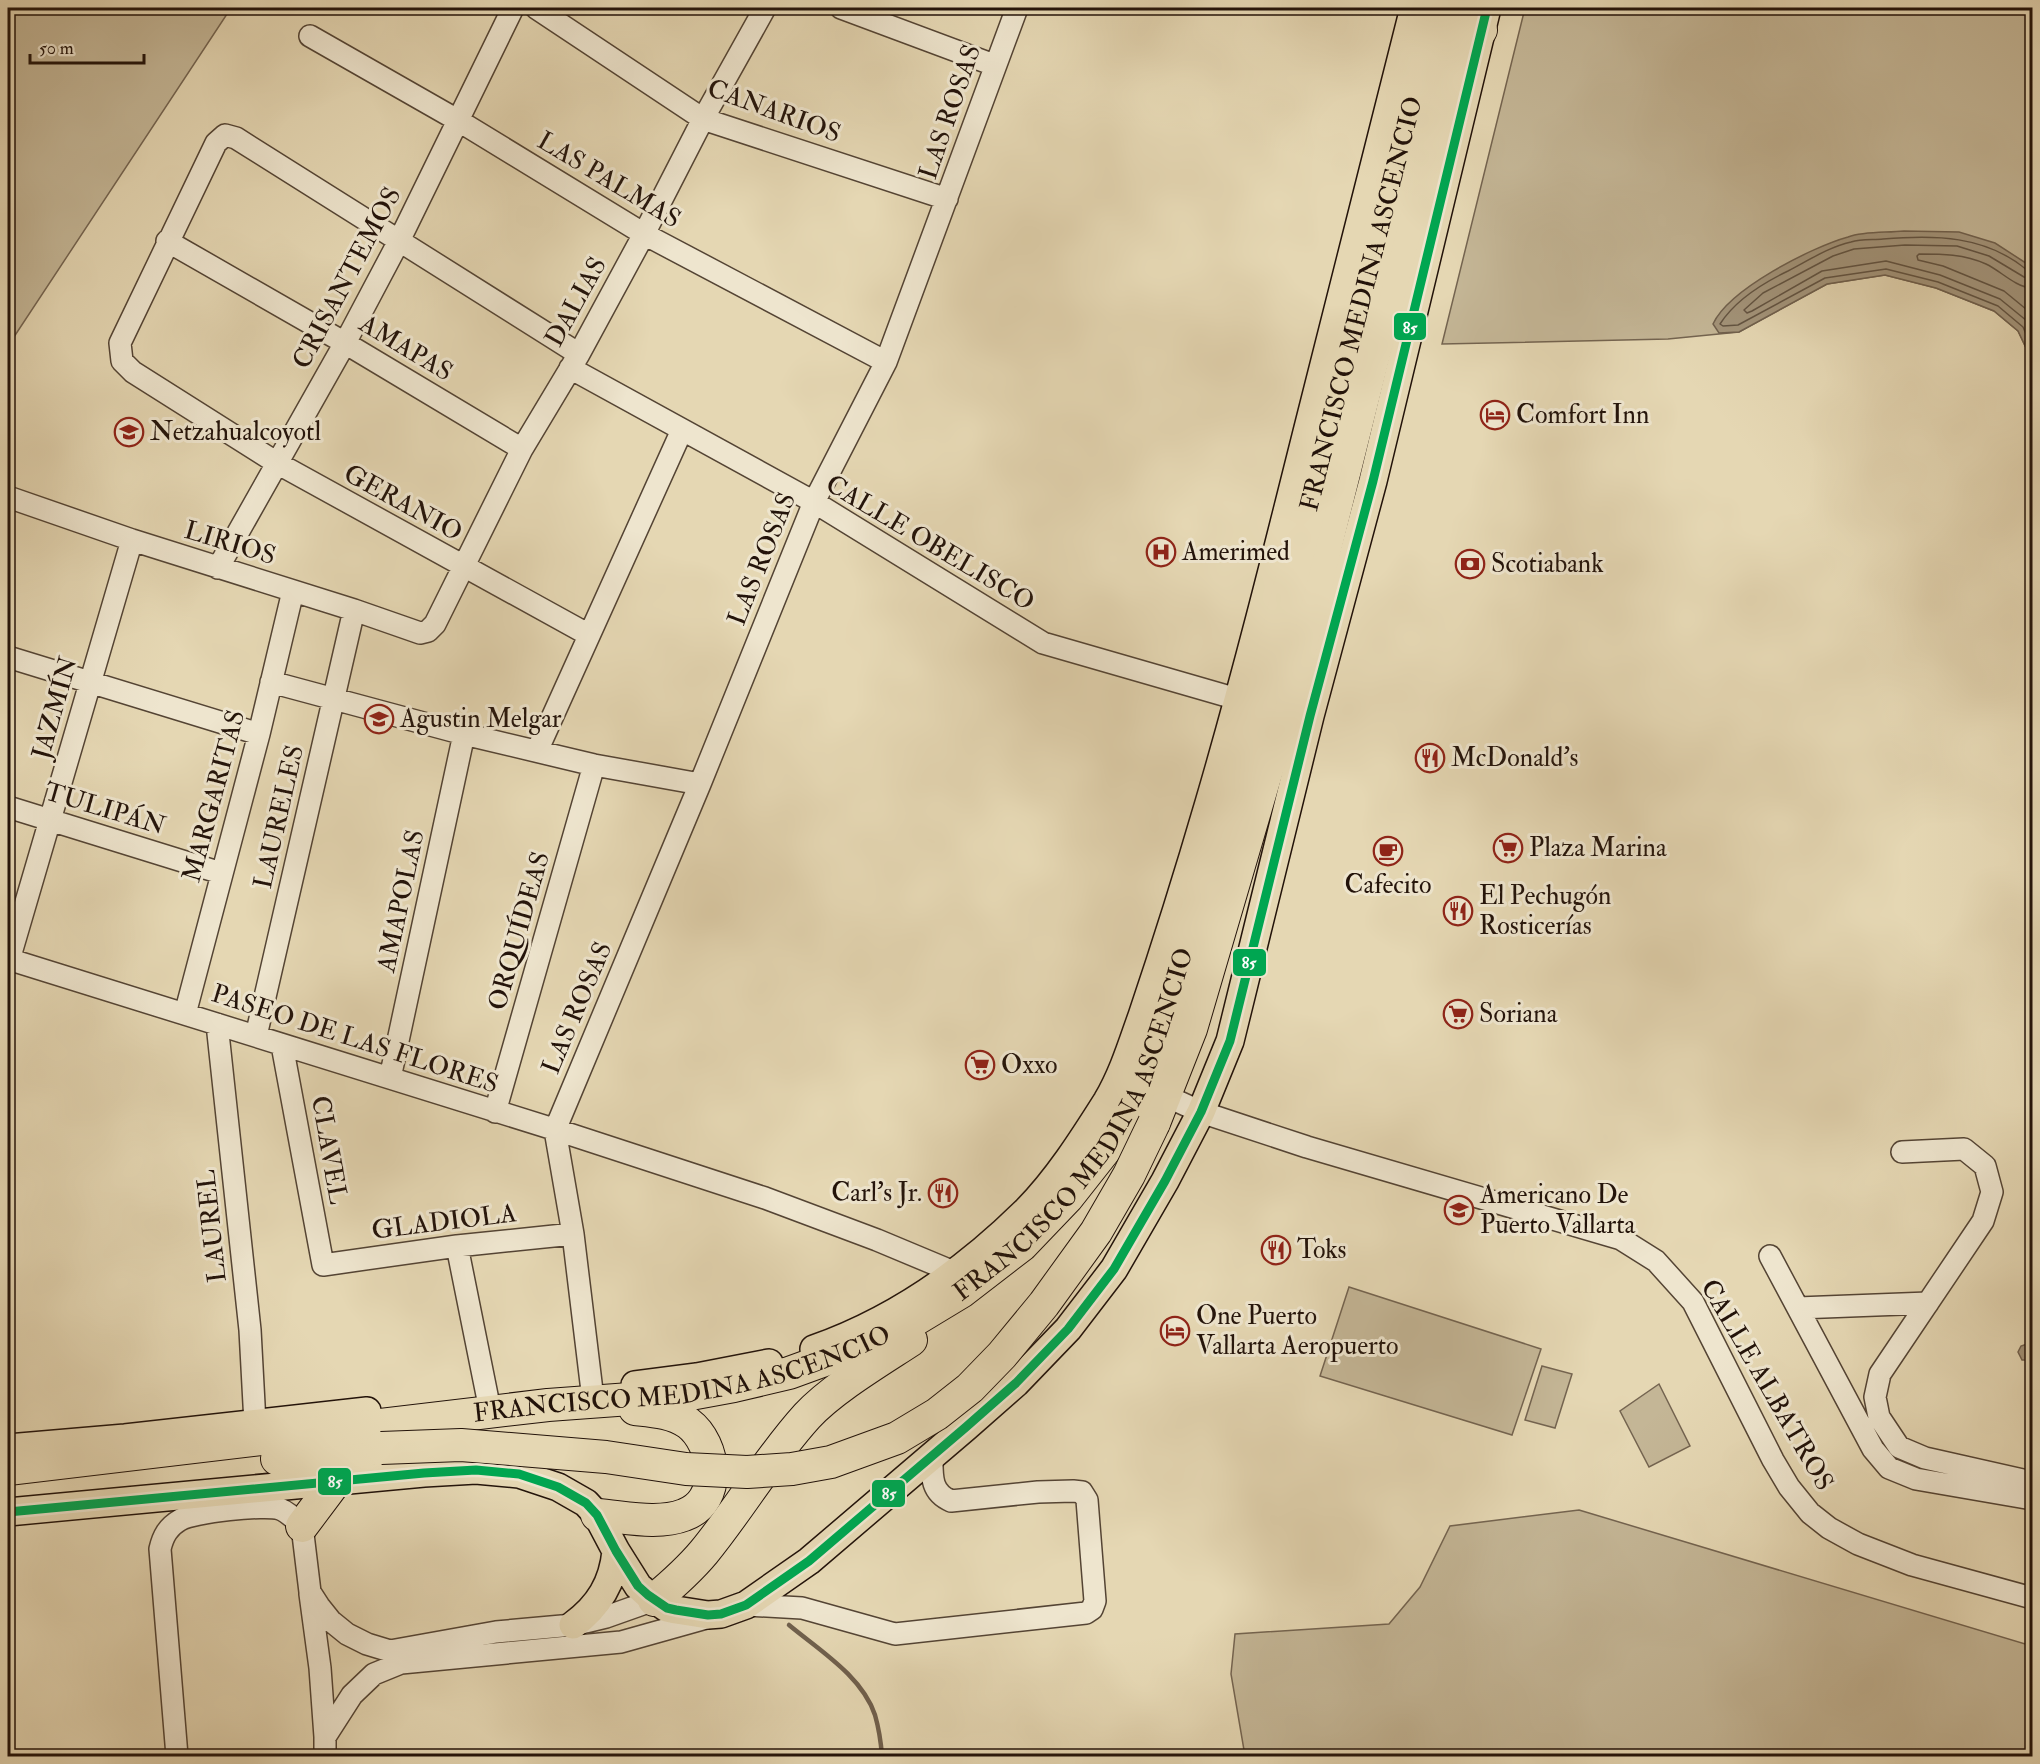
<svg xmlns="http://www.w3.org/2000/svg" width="2040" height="1764" font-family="'IM FELL Double Pica',serif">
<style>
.green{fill:#c4b696;stroke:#746450;stroke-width:1.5}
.water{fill:#a3947a;stroke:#70604d;stroke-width:1.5}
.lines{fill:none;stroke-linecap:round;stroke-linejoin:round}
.shore{stroke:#635442;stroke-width:1.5}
.stream{stroke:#70604d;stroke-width:4.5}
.minor-casing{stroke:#544434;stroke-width:24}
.major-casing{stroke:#23130a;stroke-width:30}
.highway-casing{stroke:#23130a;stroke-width:34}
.minor{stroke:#eee5ce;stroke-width:21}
.major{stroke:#e5d7b3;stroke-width:27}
.highway{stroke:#e5d7b3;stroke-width:32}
.highway-bridge-casing{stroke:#23130a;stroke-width:34;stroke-linecap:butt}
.highway-bridge{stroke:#e5d7b3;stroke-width:32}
.bus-1-casing{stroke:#eee5ce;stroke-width:14}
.bus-1{stroke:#00a651;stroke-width:9}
.labels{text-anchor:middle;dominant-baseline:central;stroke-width:6;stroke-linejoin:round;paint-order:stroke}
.street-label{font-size:26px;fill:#23130a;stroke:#eee5ce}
.poi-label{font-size:26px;fill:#23130a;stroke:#eee5ce;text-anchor:start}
.line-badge{stroke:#eee5ce;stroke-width:2}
.badge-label{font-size:16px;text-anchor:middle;font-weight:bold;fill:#fff}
</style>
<rect width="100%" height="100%" fill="#e5d7b3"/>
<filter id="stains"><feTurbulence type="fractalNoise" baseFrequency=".00333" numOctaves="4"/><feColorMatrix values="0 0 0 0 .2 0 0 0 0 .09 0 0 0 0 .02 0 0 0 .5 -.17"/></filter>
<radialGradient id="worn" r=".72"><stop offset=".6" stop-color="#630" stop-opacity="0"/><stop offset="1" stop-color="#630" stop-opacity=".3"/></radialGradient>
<!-- green -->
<path class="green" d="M8,8h223l-223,338z
M1525,8h507v375l-4,-31 -10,-21 -24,-20 -58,-23 -51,-13 -58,9 -88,48 -71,7 -226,5z
M1349,1287l192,62 -29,86 -192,-59z
M1542,1366l30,8 -17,54 -30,-8z
M1659,1384l31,62 -41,21 -29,-56z
M1579,1510l453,136v110h-787l-14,-82 4,-40 154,-10 31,-37 30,-61z"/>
<!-- water -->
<path class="water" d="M1904,231l55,1 36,11 37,24v116l-4,-31 -10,-21 -24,-20 -58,-23 -51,-13 -58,9 -88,48 -20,1 -6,-9c16,-35 99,-77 135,-87 17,-6 38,-4 56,-6z
M2027,1344h5v19l-5,-3h-5l-4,-8 3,-6z"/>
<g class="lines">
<!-- shore -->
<path class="shore" d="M2032,271l-5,-1c-42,-35 -92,-35 -144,-31 -10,1 -22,0 -32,3 -22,5 -42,18 -63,29 -25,12 -52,28 -68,53l3,2 15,-1 87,-47 61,-9 52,13 60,24 25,21 9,21
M2032,279l-8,-2 -35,-21 -32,-10 -52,-1 -51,4 -21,7 -70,37 -19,17 3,3 5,-2 70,-40 64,-10 54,14 60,24 27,22 5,9
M2032,288c-17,-1 -31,-17 -46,-24 -22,-10 -44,-10 -67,-10l-2,2 1,4 25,6 61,25 28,23"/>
<!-- stream -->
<path class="stream" d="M789,1625c30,25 73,51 86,90 4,14 6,28 7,41"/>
<!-- minor casing -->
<g class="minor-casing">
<path id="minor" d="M536,8l167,111 244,80
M841,8l153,57
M310,36l149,85 185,113 242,128
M167,241l178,102 177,106
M579,354l-343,-216 -11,-3 -9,8 -96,200 2,18 11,11 144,91 312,172
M570,368l244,134 229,141 208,60
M8,497l124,43 222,70 66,23 8,-2 7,-7 87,-175 57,-95 65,-120 59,-115 62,-111
M218,568l127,-225 54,-102 114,-233
M8,657l251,77
M271,682l193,52 130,31 106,19
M537,751l145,-321
M8,807l213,66
M8,959l555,173 202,66 112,42 79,33
M9,960l123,-420
M185,1014l74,-280 34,-143
M217,1024l33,306 5,93
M256,1036l98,-426
M282,1045l41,220 134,-19 116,-12
M390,1078l74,-344
M1153,1090l48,22 106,35 314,92 35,22 37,41 80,158 16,27 21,26 19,15 29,16 54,21 120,33
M495,1112l99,-347
M1902,1152l62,-3 21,17 7,26 -9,29 -103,153 -5,23 4,20 20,30 26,11 107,24
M457,1246l31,154
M1770,1256l103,193 16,19 27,11 116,20
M1798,1308l130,-5
M592,1391l-19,-157 -18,-104 145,-346 114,-282 72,-140 131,-354
M310,1594l10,74 5,69
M746,1605l56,3 93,26 191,-21 6,-4 3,-8 -8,-101 -5,-8 -9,-1 -35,1 -87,9c-21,-9 -19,-26 -19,-46
M177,1756l-17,-207c3,-13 8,-22 20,-29 12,-8 86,-16 100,-11 8,3 16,11 22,17l8,66 9,14 12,15 16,13 20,10 23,7 106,-19 77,-7 33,-8 48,-17
M325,1756v-19l27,-42 22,-21 27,-11 220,-21 89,-25"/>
</g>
<!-- major casing -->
<g class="major-casing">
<path id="major" d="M814,1349c80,-28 151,-78 211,-137 32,-32 58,-73 82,-111 16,-27 25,-57 35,-85 24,-71 46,-141 67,-213 36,-123 67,-247 98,-371 36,-141 71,-283 107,-424
M635,1385l62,-8 72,-14
M8,1448l117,-10 242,-27
M8,1512l416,-39 52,-3 43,4 39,13 28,16 11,12 19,36 22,35 10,9 19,13 9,2 32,5 13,-1 25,-9 63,-44 157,-134 50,-44 52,-54 46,-60 51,-88 36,-69 29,-71 80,-325 63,-235 114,-473
M573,1625c26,-19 40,-42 43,-74"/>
</g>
<!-- highway casing -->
<g class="highway-casing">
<g id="highway">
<path d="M1452,76l29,-46"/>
<path d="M1154,1123l37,-94 93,-317 177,-704"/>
<path d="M277,1459l104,-11"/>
<path id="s1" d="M8,1469l540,-64 137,-10 49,-9 55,-13 66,-24 58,-28 48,-29 61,-47 45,-47 41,-52 34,-62 29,-88 88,-290 178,-698"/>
<path d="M597,1515c28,2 61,10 87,0 39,-14 32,-71 4,-92 -16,-11 -34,-12 -53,-14"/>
<path d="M302,1526l33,-44"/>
<path d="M654,1600c18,-15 35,-30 50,-48 36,-44 64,-93 103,-136 25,-27 72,-55 104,-76"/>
</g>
</g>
<!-- minor -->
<use href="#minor" class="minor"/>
<!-- major -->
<use href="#major" class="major"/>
<!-- highway -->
<use href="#highway" class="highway"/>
<!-- highway-bridge casing -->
<g class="highway-bridge-casing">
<path id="highway-bridge" d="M381,1448l80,-3 145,12 80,12 61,3 45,-3 39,-7 66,-24 40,-24 33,-26 32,-33 42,-51 52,-72 33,-57 25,-52"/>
</g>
<!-- highway-bridge -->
<use href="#highway-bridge" class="highway-bridge"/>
<!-- bus-1 casing -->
<g class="bus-1-casing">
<path id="bus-1" d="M8,1512l416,-39 52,-3 43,4 39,13 28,16 11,12 19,36 22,35 10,9 19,13 9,2 32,5 13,-1 25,-9 63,-44 157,-134 50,-44 52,-54 46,-60 51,-88 36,-69 29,-71 80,-325 63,-235 114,-473"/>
</g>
<!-- bus-1 -->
<use href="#bus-1" class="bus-1"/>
</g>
<!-- icons -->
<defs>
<g id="hotel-ring" transform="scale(1.5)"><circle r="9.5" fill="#eee5ce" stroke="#8f2418" stroke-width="1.5"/><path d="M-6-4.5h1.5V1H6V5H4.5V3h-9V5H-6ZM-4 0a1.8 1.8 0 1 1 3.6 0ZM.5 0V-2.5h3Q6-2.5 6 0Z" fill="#8f2418"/></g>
<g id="school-ring" transform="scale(1.5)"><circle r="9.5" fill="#eee5ce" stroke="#8f2418" stroke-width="1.5"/><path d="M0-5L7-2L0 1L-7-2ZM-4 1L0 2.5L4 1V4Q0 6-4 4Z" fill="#8f2418"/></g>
<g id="hospital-ring" transform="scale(1.5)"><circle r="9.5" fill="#eee5ce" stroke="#8f2418" stroke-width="1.5"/><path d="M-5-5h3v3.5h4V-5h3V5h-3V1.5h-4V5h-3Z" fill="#8f2418"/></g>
<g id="bank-ring" transform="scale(1.5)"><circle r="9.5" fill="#eee5ce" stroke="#8f2418" stroke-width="1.5"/><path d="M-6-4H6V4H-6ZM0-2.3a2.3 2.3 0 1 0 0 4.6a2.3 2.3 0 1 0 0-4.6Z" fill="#8f2418"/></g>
<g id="restaurant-ring" transform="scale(1.5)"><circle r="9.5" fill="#eee5ce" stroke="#8f2418" stroke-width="1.5"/><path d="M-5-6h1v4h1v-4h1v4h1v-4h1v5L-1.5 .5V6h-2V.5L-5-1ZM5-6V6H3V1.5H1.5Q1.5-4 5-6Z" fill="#8f2418"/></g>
<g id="supermarket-ring" transform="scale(1.5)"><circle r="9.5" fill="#eee5ce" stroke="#8f2418" stroke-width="1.5"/><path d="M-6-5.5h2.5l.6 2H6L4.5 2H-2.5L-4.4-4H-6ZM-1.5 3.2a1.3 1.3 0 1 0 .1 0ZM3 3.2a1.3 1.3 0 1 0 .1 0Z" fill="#8f2418"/></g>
<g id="cafe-ring" transform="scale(1.5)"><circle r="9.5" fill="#eee5ce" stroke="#8f2418" stroke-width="1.5"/><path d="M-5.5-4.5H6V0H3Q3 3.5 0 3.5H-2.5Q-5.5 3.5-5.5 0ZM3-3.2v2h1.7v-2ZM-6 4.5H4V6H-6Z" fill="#8f2418"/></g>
</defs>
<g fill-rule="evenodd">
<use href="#hotel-ring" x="1495" y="415"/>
<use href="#school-ring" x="129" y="432"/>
<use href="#hospital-ring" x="1161" y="552"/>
<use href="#bank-ring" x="1470" y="564"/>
<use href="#school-ring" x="379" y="719"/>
<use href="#restaurant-ring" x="1430" y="758"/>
<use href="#supermarket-ring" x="1508" y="848"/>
<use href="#cafe-ring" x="1388" y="851"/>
<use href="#restaurant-ring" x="1458" y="911"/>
<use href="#supermarket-ring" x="1458" y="1014"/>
<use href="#supermarket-ring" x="980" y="1065"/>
<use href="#restaurant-ring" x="943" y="1193"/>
<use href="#school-ring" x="1459" y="1210"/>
<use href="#restaurant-ring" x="1276" y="1250"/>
<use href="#hotel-ring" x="1175" y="1331"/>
</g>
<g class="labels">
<!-- street labels -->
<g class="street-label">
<text transform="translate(774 111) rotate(20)">CANARIOS</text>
<text transform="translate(950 112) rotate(-71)">LAS ROSAS</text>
<text transform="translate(609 180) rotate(31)">LAS PALMAS</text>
<text transform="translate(347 278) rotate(-62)">CRISANTEMOS</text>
<text transform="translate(576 302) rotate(-61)">DALIAS</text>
<text stroke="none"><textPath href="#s1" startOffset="2068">FRANCISCO MEDINA ASCENCIO</textPath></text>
<text transform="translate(406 348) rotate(31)">AMAPAS</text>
<text transform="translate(403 503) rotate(29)">GERANIO</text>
<text transform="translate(230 543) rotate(17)">LIRIOS</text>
<text transform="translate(930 543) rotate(31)">CALLE OBELISCO</text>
<text transform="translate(762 559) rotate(-68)">LAS ROSAS</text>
<text transform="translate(55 708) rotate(-74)">JAZMÍN</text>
<text transform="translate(214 796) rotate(-75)">MARGARITAS</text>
<text transform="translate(105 809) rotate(17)">TULIPÁN</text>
<text transform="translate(279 817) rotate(-77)">LAURELES</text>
<text transform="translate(401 901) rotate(-78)">AMAPOLAS</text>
<text transform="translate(519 931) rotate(-74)">ORQUÍDEAS</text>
<text transform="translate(577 1008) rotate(-67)">LAS ROSAS</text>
<text transform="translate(355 1039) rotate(18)">PASEO DE LAS FLORES</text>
<text stroke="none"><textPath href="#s1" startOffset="1186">FRANCISCO MEDINA ASCENCIO</textPath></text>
<text transform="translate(329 1150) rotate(80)">CLAVEL</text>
<text transform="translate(444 1222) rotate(-7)">GLADIOLA</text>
<text transform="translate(212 1226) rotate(-96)">LAUREL</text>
<text stroke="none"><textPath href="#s1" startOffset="682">FRANCISCO MEDINA ASCENCIO</textPath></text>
<text transform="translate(1767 1385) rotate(60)">CALLE ALBATROS</text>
</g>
<!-- poi labels -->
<g class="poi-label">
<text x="1516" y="415">Comfort Inn</text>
<text x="150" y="432">Netzahualcoyotl</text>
<text x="1182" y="552">Amerimed</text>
<text x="1491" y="564">Scotiabank</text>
<text x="400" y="719">Agustin Melgar</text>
<text x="1451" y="758">McDonald's</text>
<text x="1529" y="848">Plaza Marina</text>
<text x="1388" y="885" text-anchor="middle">Cafecito</text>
<text x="1479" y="896">El Pechugón<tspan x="1479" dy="30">Rosticerías</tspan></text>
<text x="1479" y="1014">Soriana</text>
<text x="1001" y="1065">Oxxo</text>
<text x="922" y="1193" text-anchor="end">Carl's Jr.</text>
<text x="1480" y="1195">Americano De<tspan x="1480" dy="30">Puerto Vallarta</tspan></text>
<text x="1297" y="1250">Toks</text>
<text x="1196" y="1316">One Puerto<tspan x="1196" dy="30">Vallarta Aeropuerto</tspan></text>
</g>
</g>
<g class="line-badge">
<rect x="1393" y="312" width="34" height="29" rx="6" fill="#00a651"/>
<rect x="1232" y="948" width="35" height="29" rx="6" fill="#00a651"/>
<rect x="317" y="1467" width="35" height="29" rx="6" fill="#00a651"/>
<rect x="871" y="1479" width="35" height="29" rx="6" fill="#00a651"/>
</g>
<g class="badge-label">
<text x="1410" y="333">85</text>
<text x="1249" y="968">85</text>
<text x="335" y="1487">85</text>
<text x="889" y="1499">85</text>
</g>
<!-- margin -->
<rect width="2040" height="1764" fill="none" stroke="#e5d7b3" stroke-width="30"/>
<rect x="9" y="9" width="2022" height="1746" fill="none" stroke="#23130a" stroke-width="3"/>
<rect x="15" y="15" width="2010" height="1734" fill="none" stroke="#23130a" stroke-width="1.5"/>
<!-- scale -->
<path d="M30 54v9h114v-9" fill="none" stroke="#23130a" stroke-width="3"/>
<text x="39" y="54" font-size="18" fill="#23130a" stroke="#eee5ce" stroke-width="4.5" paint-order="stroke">50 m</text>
<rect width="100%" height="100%" filter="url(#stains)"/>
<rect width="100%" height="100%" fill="url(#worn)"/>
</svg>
